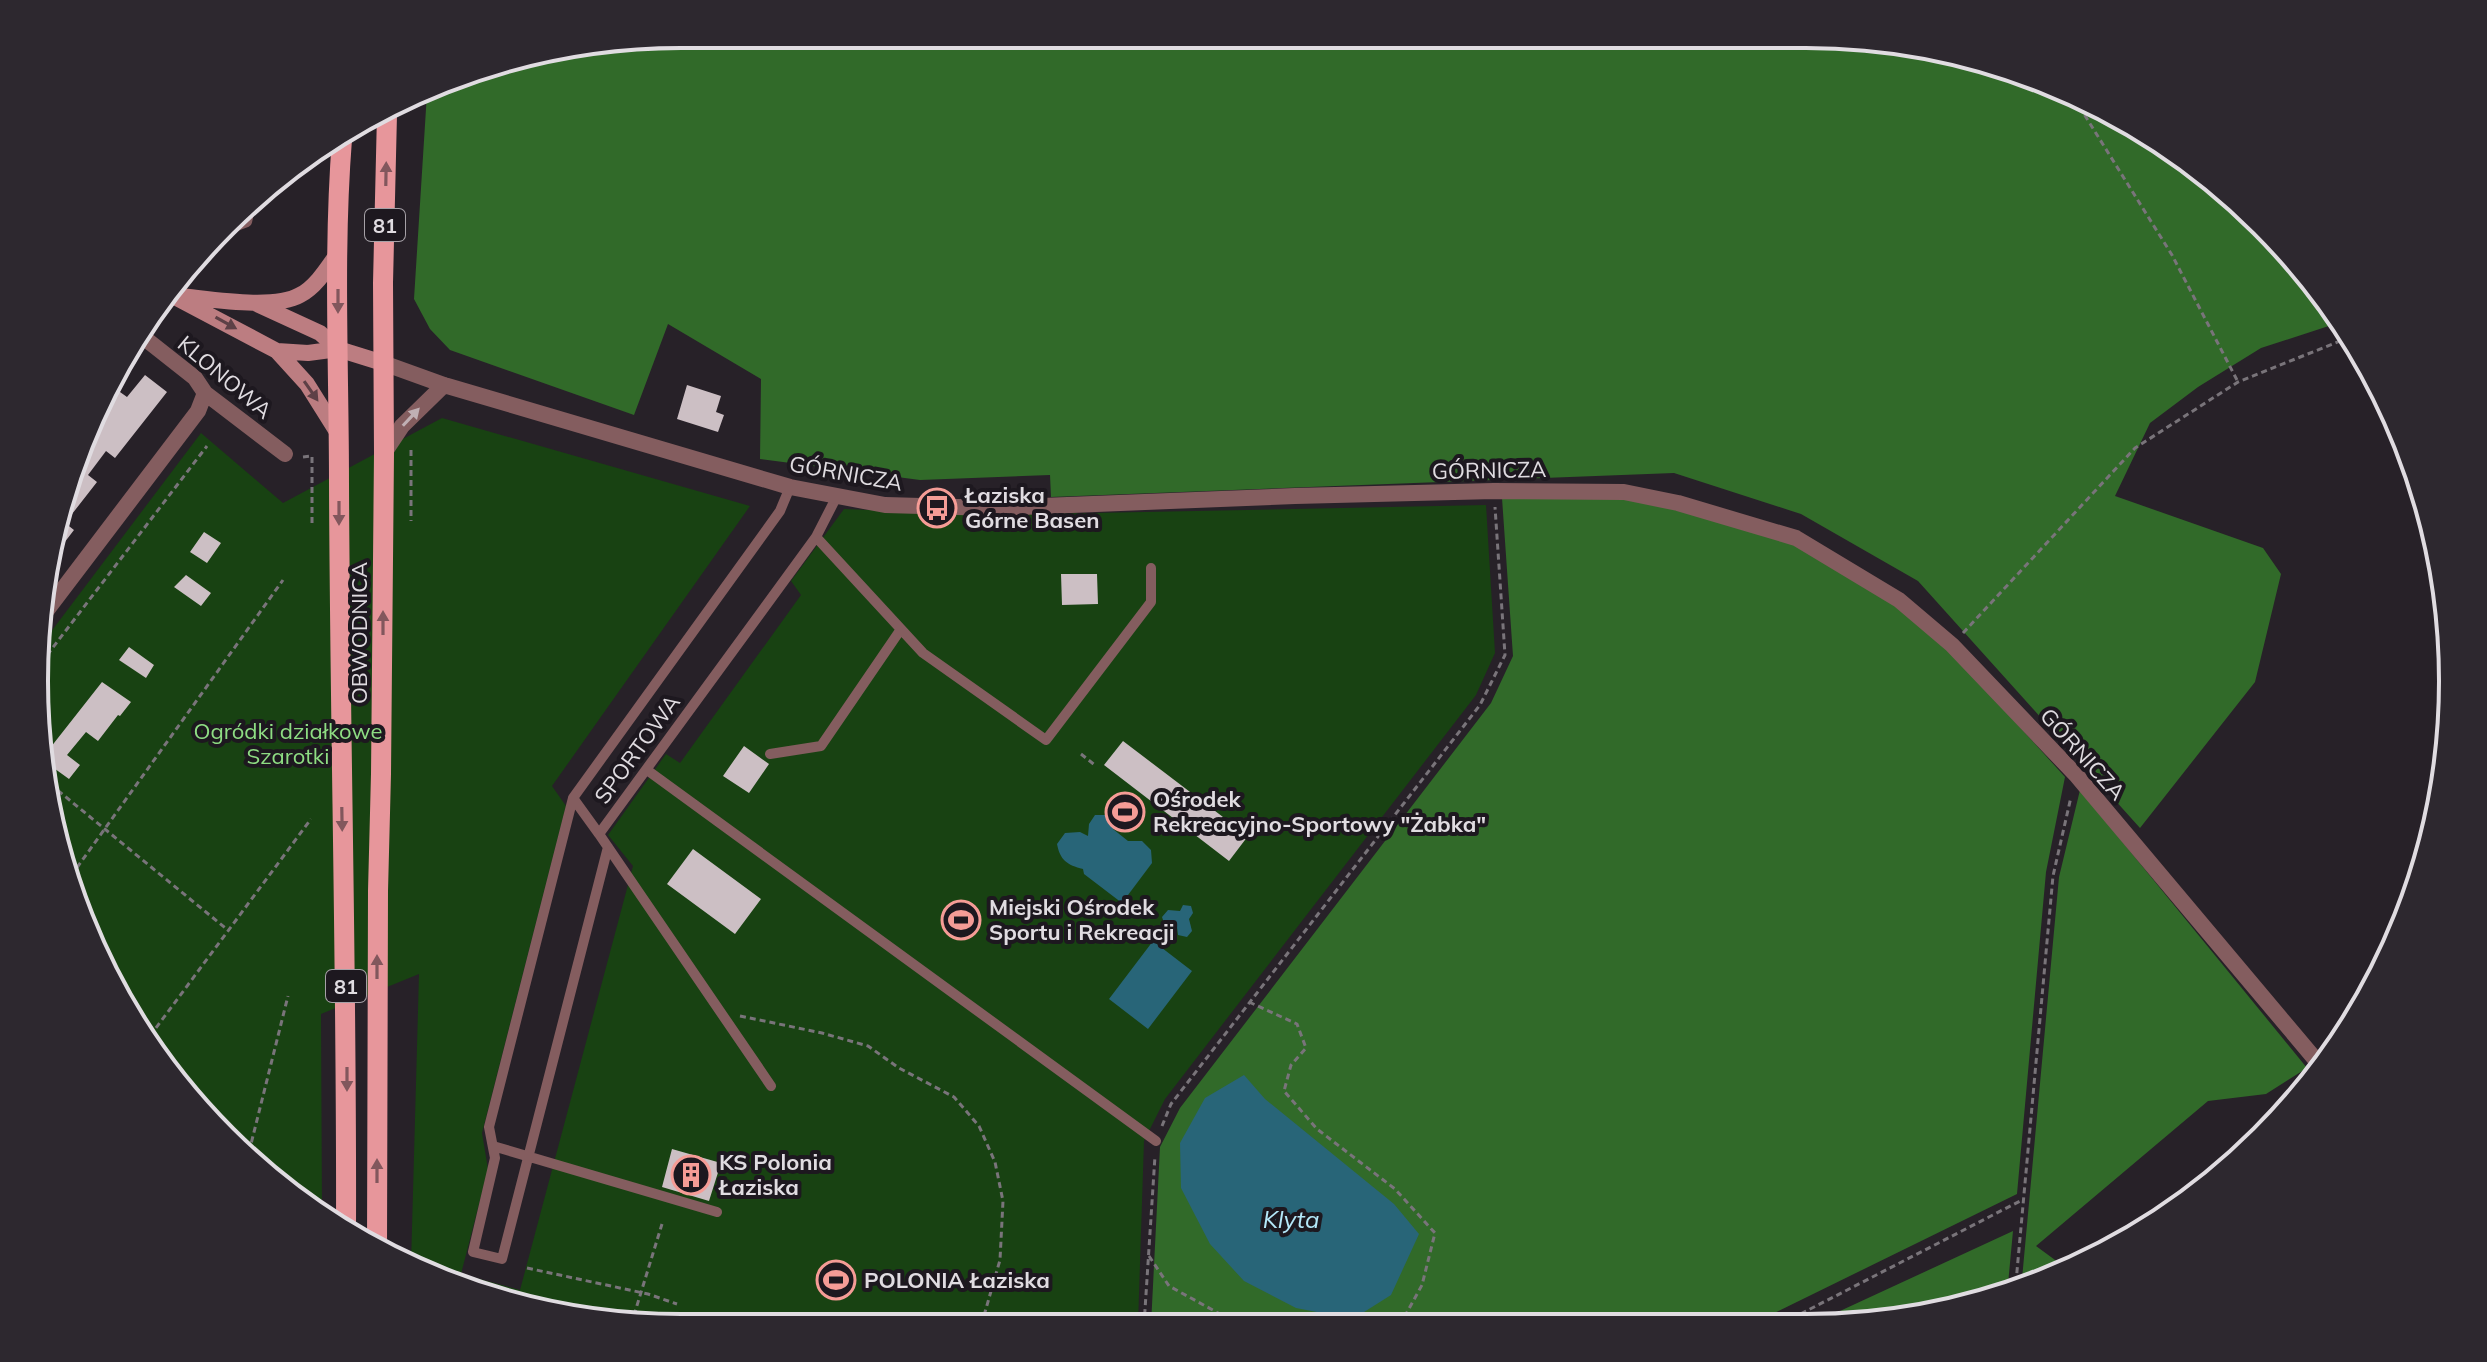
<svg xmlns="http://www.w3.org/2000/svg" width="2487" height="1362" font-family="Mulish,sans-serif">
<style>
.green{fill:#184212}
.forest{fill:#316a29}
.water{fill:#286578}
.building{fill:#ccbfc4}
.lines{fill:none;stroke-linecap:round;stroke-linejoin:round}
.path{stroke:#79747a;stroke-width:3;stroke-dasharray:6 4;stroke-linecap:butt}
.lane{stroke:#845d5f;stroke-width:10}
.street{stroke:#845d5f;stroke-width:16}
.secondary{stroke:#bc7d81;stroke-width:16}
.primary{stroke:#e7969b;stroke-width:20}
.oneway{fill:#82575d}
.oneway2{fill:#5d4046}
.oneway3{fill:#c0b0b4}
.labels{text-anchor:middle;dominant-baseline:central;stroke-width:8;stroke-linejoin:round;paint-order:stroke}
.shield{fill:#1d181f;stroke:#a6a1a7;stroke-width:2}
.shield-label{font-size:20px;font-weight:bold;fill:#e0dce1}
.street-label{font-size:22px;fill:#e0dce1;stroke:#1d181f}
.poi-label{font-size:22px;font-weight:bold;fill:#e0dce1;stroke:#1d181f;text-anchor:start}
.park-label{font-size:22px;fill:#8edd83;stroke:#1d181f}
.water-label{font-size:24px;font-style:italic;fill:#b4e8f9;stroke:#1d181f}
.rim{fill:none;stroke:#e0dce1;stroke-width:4}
</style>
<rect width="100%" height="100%" fill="#272128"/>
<!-- green -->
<path class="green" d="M442,418l308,88 -198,280 14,20 -84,327 6,36 -27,105 59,16 113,-424 -25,-31 58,-81 14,9 121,-168 -10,-14 53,-72 153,6 489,-10 9,148 -19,42 -311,404 -21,42 -6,184 -499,2 -126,-21 -102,-42 8,-290 -98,40 1,198 -127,-104 -112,-179 -48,-205 9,-83 157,-208 82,70z"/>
<!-- forest -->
<path class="forest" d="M681,34l1167,1 126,21 155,64 103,74 87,93 22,35 -80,26 -63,39 -48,36 -35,73 148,52 18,26 -26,108 -115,146 -222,-247 -117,-67 -127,-41 -623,24 -1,-22 -130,5 -160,-21 1,-80 -93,-55 -34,91 -184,-65 -20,-21 -16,-30 13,-206 46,-25z
M1669,496l123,40 112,63 161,178 -19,95 -29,322 -263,129 -257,1 -34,-12 -91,10 -3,2 -218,1 9,-178 20,-39 311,-405 22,-47 -11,-158z
M2080,790l227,278 -41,26 -58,7 -172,145 30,22 -45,22 38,-413z
M2013,1231l-6,64 -117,28h-76z"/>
<!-- water -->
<path class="water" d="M1095,815h12l5,6 1,8 15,12h14l9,9 1,13 -30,40 -38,-29 -1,-5c-16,-4 -23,-9 -26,-25l8,-11 15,-1 8,4 1,-12z
M1183,905l8,1 2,7 -4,6 3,12 -5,6 -9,-2 -1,-8 -13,-4 -2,-6 6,-7 12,1z
M1153,941l39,30 -44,58 -39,-30z
M1244,1075l21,24 129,105 25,30 -28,61 -38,24 -57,-11 -52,-27 -34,-37 -29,-56 -1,-45 25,-45z"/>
<!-- building -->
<path class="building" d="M145,375l22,17 -52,66 -9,-7 -18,24 9,7 -32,41 9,7 -23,30 5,-46 57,-127 14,10z
M687,385l34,11 -5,16 8,3 -6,17 -41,-13z
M204,532l17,11 -14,20 -17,-11z
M1061,574h36l1,30 -36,1z
M186,575l25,18 -10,13 -27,-19z
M129,647l25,18 -8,13 -27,-18z
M102,682l29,20 -11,14 -2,-1 -20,26 -12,-9 -19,23 13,10 -11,14 -25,-18 -1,-4z
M1123,741l125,95 -19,25 -125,-96z
M744,746l25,18 -20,29 -26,-17z
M693,849l68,50 -26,35 -68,-50z
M672,1149l49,14 -12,38 -47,-14z"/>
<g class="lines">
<!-- path -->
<path class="path" d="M2074,98l98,157 66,127
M411,450v71
M303,457l9,-1v67
M1963,633l172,-185 103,-66 112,-45
M41,663l166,-217
M1081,754l15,12
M50,784l179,147
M71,876l212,-296
M1249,1002l48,22 9,24 -15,17 -7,26 33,38 78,60 40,44 -13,52 -21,38
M740,1016l82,17 46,13 31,22 55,29 25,29 16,36 8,39 -3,59 -19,66
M150,1036l161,-217
M1162,1126l9,-22 309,-399 25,-50 -10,-148
M249,1152l39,-156
M1149,1256l20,30 71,39
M527,1268l121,26 29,10
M2015,1293l38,-417 18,-79
M1783,1323l241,-124
M1399,1324h69
M631,1325l31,-101
M1144,1325l11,-169"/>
<!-- lane -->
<path class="lane" d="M231,228l16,-6 3,-14
M790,487l-10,24 -207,287 26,36 217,-297 21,-41
M816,537l107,116 123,87 105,-138v-34
M770,754l51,-8 80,-117
M647,770l509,371
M573,798l-84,329 6,31 -22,94 29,7 106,-412
M599,834l172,252
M493,1146l224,66"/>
<!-- street -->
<path class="street" d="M138,333l57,45 10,15 80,61
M383,363l61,22 346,102 95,18 109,3 301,-12 199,-5 130,1 54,11 118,35 103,62 53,45 125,131 243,289
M384,453l18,-27 42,-41
M47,610l151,-199 7,-18"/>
<!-- secondary -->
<path class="secondary" d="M169,294l108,57 30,33 32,51
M180,296c31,3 94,14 120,-1 16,-8 28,-28 38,-42
M257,304l63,29 18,16
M277,351l31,2 30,-4 45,14"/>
<!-- primary -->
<path class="primary" d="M342,139c-9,114 -3,230 -3,344 1,250 8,499 7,749
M377,1249l1,-358 3,-117 3,-321 -1,-170 4,-169"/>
</g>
<!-- one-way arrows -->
<defs><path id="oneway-solid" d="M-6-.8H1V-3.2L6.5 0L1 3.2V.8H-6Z" transform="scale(2)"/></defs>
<g class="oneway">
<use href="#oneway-solid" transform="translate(386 174) rotate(-89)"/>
<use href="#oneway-solid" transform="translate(338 301) rotate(90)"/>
<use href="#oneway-solid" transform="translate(339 513) rotate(90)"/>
<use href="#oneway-solid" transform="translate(383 623) rotate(-90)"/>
<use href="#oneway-solid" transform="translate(342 819) rotate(89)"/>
<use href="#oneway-solid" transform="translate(377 967) rotate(-90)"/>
<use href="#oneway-solid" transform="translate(347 1079) rotate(90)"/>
<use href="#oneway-solid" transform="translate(377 1171) rotate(-90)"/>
</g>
<g class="oneway2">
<use href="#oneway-solid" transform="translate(226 323) rotate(29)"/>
<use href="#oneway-solid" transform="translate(311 391) rotate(55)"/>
</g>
<use class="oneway3" href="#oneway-solid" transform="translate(411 417) rotate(-47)"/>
<!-- icons -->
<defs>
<g id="bus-ring" transform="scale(2)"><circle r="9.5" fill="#1d181f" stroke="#f59c96" stroke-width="1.5"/><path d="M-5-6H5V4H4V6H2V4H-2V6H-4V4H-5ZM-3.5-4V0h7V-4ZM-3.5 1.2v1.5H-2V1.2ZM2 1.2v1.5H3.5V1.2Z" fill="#f59c96"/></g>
<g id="stadium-ring" transform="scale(2)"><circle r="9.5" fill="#1d181f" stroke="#f59c96" stroke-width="1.5"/><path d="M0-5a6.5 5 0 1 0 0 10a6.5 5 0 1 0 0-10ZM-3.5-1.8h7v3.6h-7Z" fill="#f59c96"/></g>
<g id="building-ring" transform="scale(2)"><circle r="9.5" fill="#1d181f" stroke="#f59c96" stroke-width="1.5"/><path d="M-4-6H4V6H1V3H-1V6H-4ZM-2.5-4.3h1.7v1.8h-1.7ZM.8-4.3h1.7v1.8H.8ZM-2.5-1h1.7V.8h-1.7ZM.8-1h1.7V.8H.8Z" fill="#f59c96"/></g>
</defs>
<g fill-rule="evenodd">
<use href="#bus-ring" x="937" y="508"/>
<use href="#stadium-ring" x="1125" y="812"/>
<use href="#stadium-ring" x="961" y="920"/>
<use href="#building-ring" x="691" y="1175"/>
<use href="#stadium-ring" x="836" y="1280"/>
</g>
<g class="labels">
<!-- shield labels -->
<g class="shield">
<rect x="365" y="209" width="40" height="32" rx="6"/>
<rect x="326" y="970" width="40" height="32" rx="6"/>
</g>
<g class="shield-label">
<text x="385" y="225">81</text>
<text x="346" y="986">81</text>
</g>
<!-- street labels -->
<g class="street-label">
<text transform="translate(225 377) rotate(40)">KLONOWA</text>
<text transform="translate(1489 470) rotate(-1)">GÓRNICZA</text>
<text transform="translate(846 473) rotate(10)">GÓRNICZA</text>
<text transform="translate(359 633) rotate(-90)">OBWODNICA</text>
<text transform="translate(637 749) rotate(-54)">SPORTOWA</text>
<text transform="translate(2083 754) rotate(48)">GÓRNICZA</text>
</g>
<!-- poi labels -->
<g class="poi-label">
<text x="965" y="495">Łaziska<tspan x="965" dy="25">Górne Basen</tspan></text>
<text x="1153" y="799">Ośrodek<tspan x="1153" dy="25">Rekreacyjno-Sportowy "Żabka"</tspan></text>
<text x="989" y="907">Miejski Ośrodek<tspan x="989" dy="25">Sportu i Rekreacji</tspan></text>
<text x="719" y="1162">KS Polonia<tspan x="719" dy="25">Łaziska</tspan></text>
<text x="864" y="1280">POLONIA Łaziska</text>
</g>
<!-- park labels -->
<g class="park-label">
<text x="288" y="731">Ogródki działkowe<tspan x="288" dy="25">Szarotki</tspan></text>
</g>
<!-- water labels -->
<g class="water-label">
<text x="1291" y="1219">Klyta</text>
</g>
</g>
<!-- crop -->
<path d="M0 0H2487V1362H0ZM681 48H1806A633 633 0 0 1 2439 681V681A633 633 0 0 1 1806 1314H681A633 633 0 0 1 48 681V681A633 633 0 0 1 681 48Z" fill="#2d282f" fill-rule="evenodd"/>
<path class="rim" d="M681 48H1806A633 633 0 0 1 2439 681V681A633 633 0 0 1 1806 1314H681A633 633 0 0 1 48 681V681A633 633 0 0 1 681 48Z"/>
</svg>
